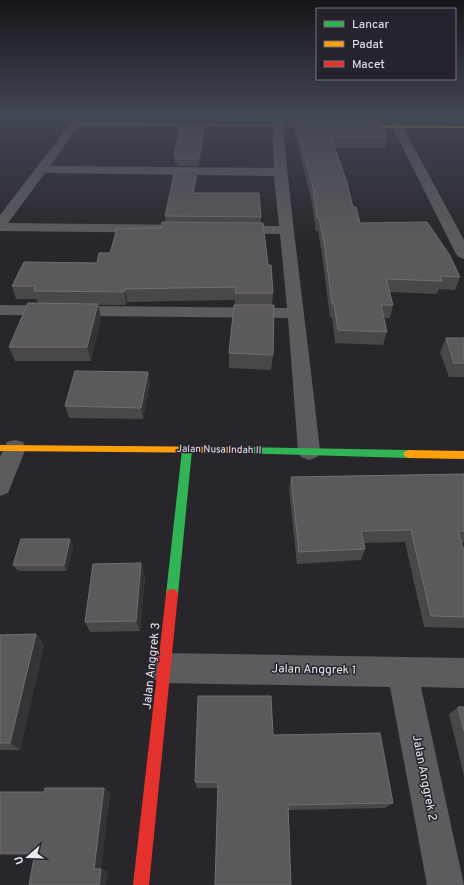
<svg xmlns="http://www.w3.org/2000/svg" width="464" height="885" font-family="Overpass,sans-serif">
<style>
.lines{fill:none;stroke-linecap:round;stroke-linejoin:round}
.street{fill:#5c5c5f;fill-rule:evenodd}
.fast{fill:#30b455;fill-rule:evenodd}
.slow{fill:#ff9f0a;fill-rule:evenodd}
.jam{fill:#e5322d;fill-rule:evenodd}
.wall{fill:#4a4749}
.shaded-wall{fill:#353335}
.building{fill:#5b595b;stroke:#726f72}
.labels{text-anchor:middle;dominant-baseline:central;stroke-width:3;stroke-linejoin:round;paint-order:stroke}
.street-label{font-size:10px;fill:#ebe9f0;stroke:#27232e}
.near-street-label{font-size:12px;fill:#ebe9f0;stroke:#27232e}
</style>
<rect width="100%" height="100%" fill="#28262b"/>
<g class="lines">
<!-- street -->
<path class="street" d="M76,116h10l-36,50 224,2 -2,-52h10c10,112 26,223 38,335l-3,6 -8,3 -8,-3 -3,-6 -10,-133 -288,-3v-10l287,3 -7,-74 -46,-1 -5,-1 -2,-3 2,-3 5,-1 45,1 -5,-50 -229,-3 -37,50 183,2 5,1 2,3 -2,3 -5,1 -191,-2v-16z
M387,116h10l67,124v19l-5,-2 -3,-3z
M15,440l8,2 3,6 -18,45 -8,3v-39l7,-15z
M164,653l300,5v30l-43,-1 43,198h-37l-37,-198 -226,-4 -11,-4 -4,-11 4,-11z"/>
<!-- fast -->
<path class="fast" d="M187,447l3,1 2,2 -14,144 -2,4 -4,1 -4,-1 -2,-4 16,-144 2,-2z
M235,447l173,3 3,2 2,2 -2,2 -3,2 -173,-5 -3,-1 -2,-2 2,-2z"/>
<!-- slow -->
<path class="slow" d="M318,125l146,1v2l-148,-1z
M0,445l235,2 3,1 2,2 -2,2 -3,1 -235,-2z
M408,450l56,1v8l-56,-1 -3,-2 -2,-2 2,-2z"/>
<!-- jam -->
<path class="jam" d="M75,123l243,2 2,1 -2,1 -245,-2z
M172,589l4,1 2,4 -29,291h-16l33,-291 2,-4z"/>
</g>
<!-- wall -->
<path class="wall" d="M291,116h80l-1,4 17,17 -2,11h-50l18,59 7,16 100,54 -5,13 -16,-1 -2,5 -47,-2 3,13 -3,13h-6l3,14 -4,13 -48,-2 -3,-26h-2l-8,-62 -4,-24h-2l-5,-32 -17,-69v-9h-2z
M406,116h56l-2,6h-50z
M205,133l-6,33h-22v-4h-3v-6z
M198,176l-3,17 66,24v6l7,42 5,28 -1,12 1,50 -2,15 -42,-2v-15l6,-53 -108,2 -1,3h-28l3,13 -10,43h-76l-6,-14 29,-44 -2,-4h-20l-4,-13 85,-23 13,-10 51,-25 5,-6 -1,-6z
M446,338h18v39h-15l-9,-25z
M148,372l2,12 -7,35 -74,-1 -4,-12z
M464,474v69h-2l2,8v77l-40,-1 -19,-85 -41,1 1,6 -4,11 -64,4 -8,-75 2,-12z
M73,546l-6,25h-49l-5,-6z
M145,575l-5,56 -50,1 -5,-10z
M36,634l8,11 -24,105h-20v-115z
M458,707h6v69l-15,-62z
M273,735l120,68 -8,5 -97,2 -70,-22h-21l-2,-6z
M104,788l6,5 -9,76 7,2 -74,-12 -3,-1 1,-3h-32v-63h44z"/>
<!-- shaded-wall -->
<path class="shaded-wall" d="M204,127l1,6 -6,33v-7z
M197,170l1,6 -4,24 -1,-7z
M125,289l2,13 -1,3 -2,-13z
M98,304l3,14 -10,43 -4,-14z
M148,372l2,12 -7,35 -2,-11z
M70,539l3,7 -6,25 -3,-6z
M141,563l4,12 -5,56 -4,-10z
M36,634l8,11 -24,105 -10,-7z
M104,788l6,5 -9,76 7,2 -2,14h-7l-5,-16z"/>
<!-- building -->
<path class="building" d="M295,119l82,1 10,17h-56l16,46 6,24h3l4,16 67,-1 22,32 11,23 -20,-1 2,5 -56,-2 7,26h-12l6,27 -49,-2 -4,-26h-2l-8,-62 -5,-24h-2l-4,-31z
M180,127h24l-5,32h-22l1,-3h-4z
M175,170h22l-4,23h66l2,24 -96,-1z
M162,222l101,1 5,42h3l2,28h-38l1,-6 -111,2 -1,3 -90,-1 1,-5h-23l12,-24 73,1 2,-10h11l7,-24 44,-1z
M28,303l70,1 -11,43h-78z
M234,305h40l-1,50 -44,-2z
M446,338h18v25h-10z
M75,371l73,1 -7,36 -76,-2z
M464,474v57h-6l6,20v66l-33,-1 -20,-86 -50,1 4,18 -66,3 -8,-75z
M21,539h49l-6,26h-51z
M141,563l-5,58 -51,1 8,-58z
M36,634l-26,109h-10v-108z
M198,696h73l2,39 107,-2 13,70 -105,2 3,80h-76l3,-103h-23z
M458,707h6v24z
M45,788h59l-10,81h7l-2,16h-70l5,-27h-3l1,-5h-32v-61h44z"/>
<!-- sky -->
<linearGradient id="sky" x2="0" y2="1"><stop stop-color="#161518"/><stop offset="0.48" stop-color="#424755"/><stop offset="1" stop-color="#424755" stop-opacity="0"/></linearGradient>
<rect width="464" height="240" fill="url(#sky)"/>
<g class="labels">
<!-- street labels -->
<g class="street-label">
<text transform="translate(219 450) rotate(1)">Jalan Nusa Indah II</text>
</g>
<!-- near-street labels -->
<g class="near-street-label">
<text transform="translate(152 666) rotate(-84)">Jalan Anggrek 3</text>
<text transform="translate(314 670) rotate(1)">Jalan Anggrek 1</text>
<text transform="translate(424 778) rotate(79)">Jalan Anggrek 2</text>
</g>
</g>
<!-- legend -->
<rect x="316" y="8" width="140" height="72" fill="#27232e" stroke="#75727c"/>
<rect x="324" y="21" width="20" height="6" fill="#30b455" stroke="#75727c"/>
<text x="352" y="28" font-size="12" fill="#ebe9f0">Lancar</text>
<rect x="324" y="41" width="20" height="6" fill="#ff9f0a" stroke="#75727c"/>
<text x="352" y="48" font-size="12" fill="#ebe9f0">Padat</text>
<rect x="324" y="61" width="20" height="6" fill="#e5322d" stroke="#75727c"/>
<text x="352" y="68" font-size="12" fill="#ebe9f0">Macet</text>
<!-- north arrow -->
<g transform="translate(28 857) rotate(250)" stroke="#27232e" stroke-width="3" paint-order="stroke">
<path d="M0-3L7 15L0 10L-7 15Z" fill="#ebe9f0"/>
<text y="-6" font-size="11" font-weight="bold" text-anchor="middle" fill="#ebe9f0">U</text>
</g>
</svg>
